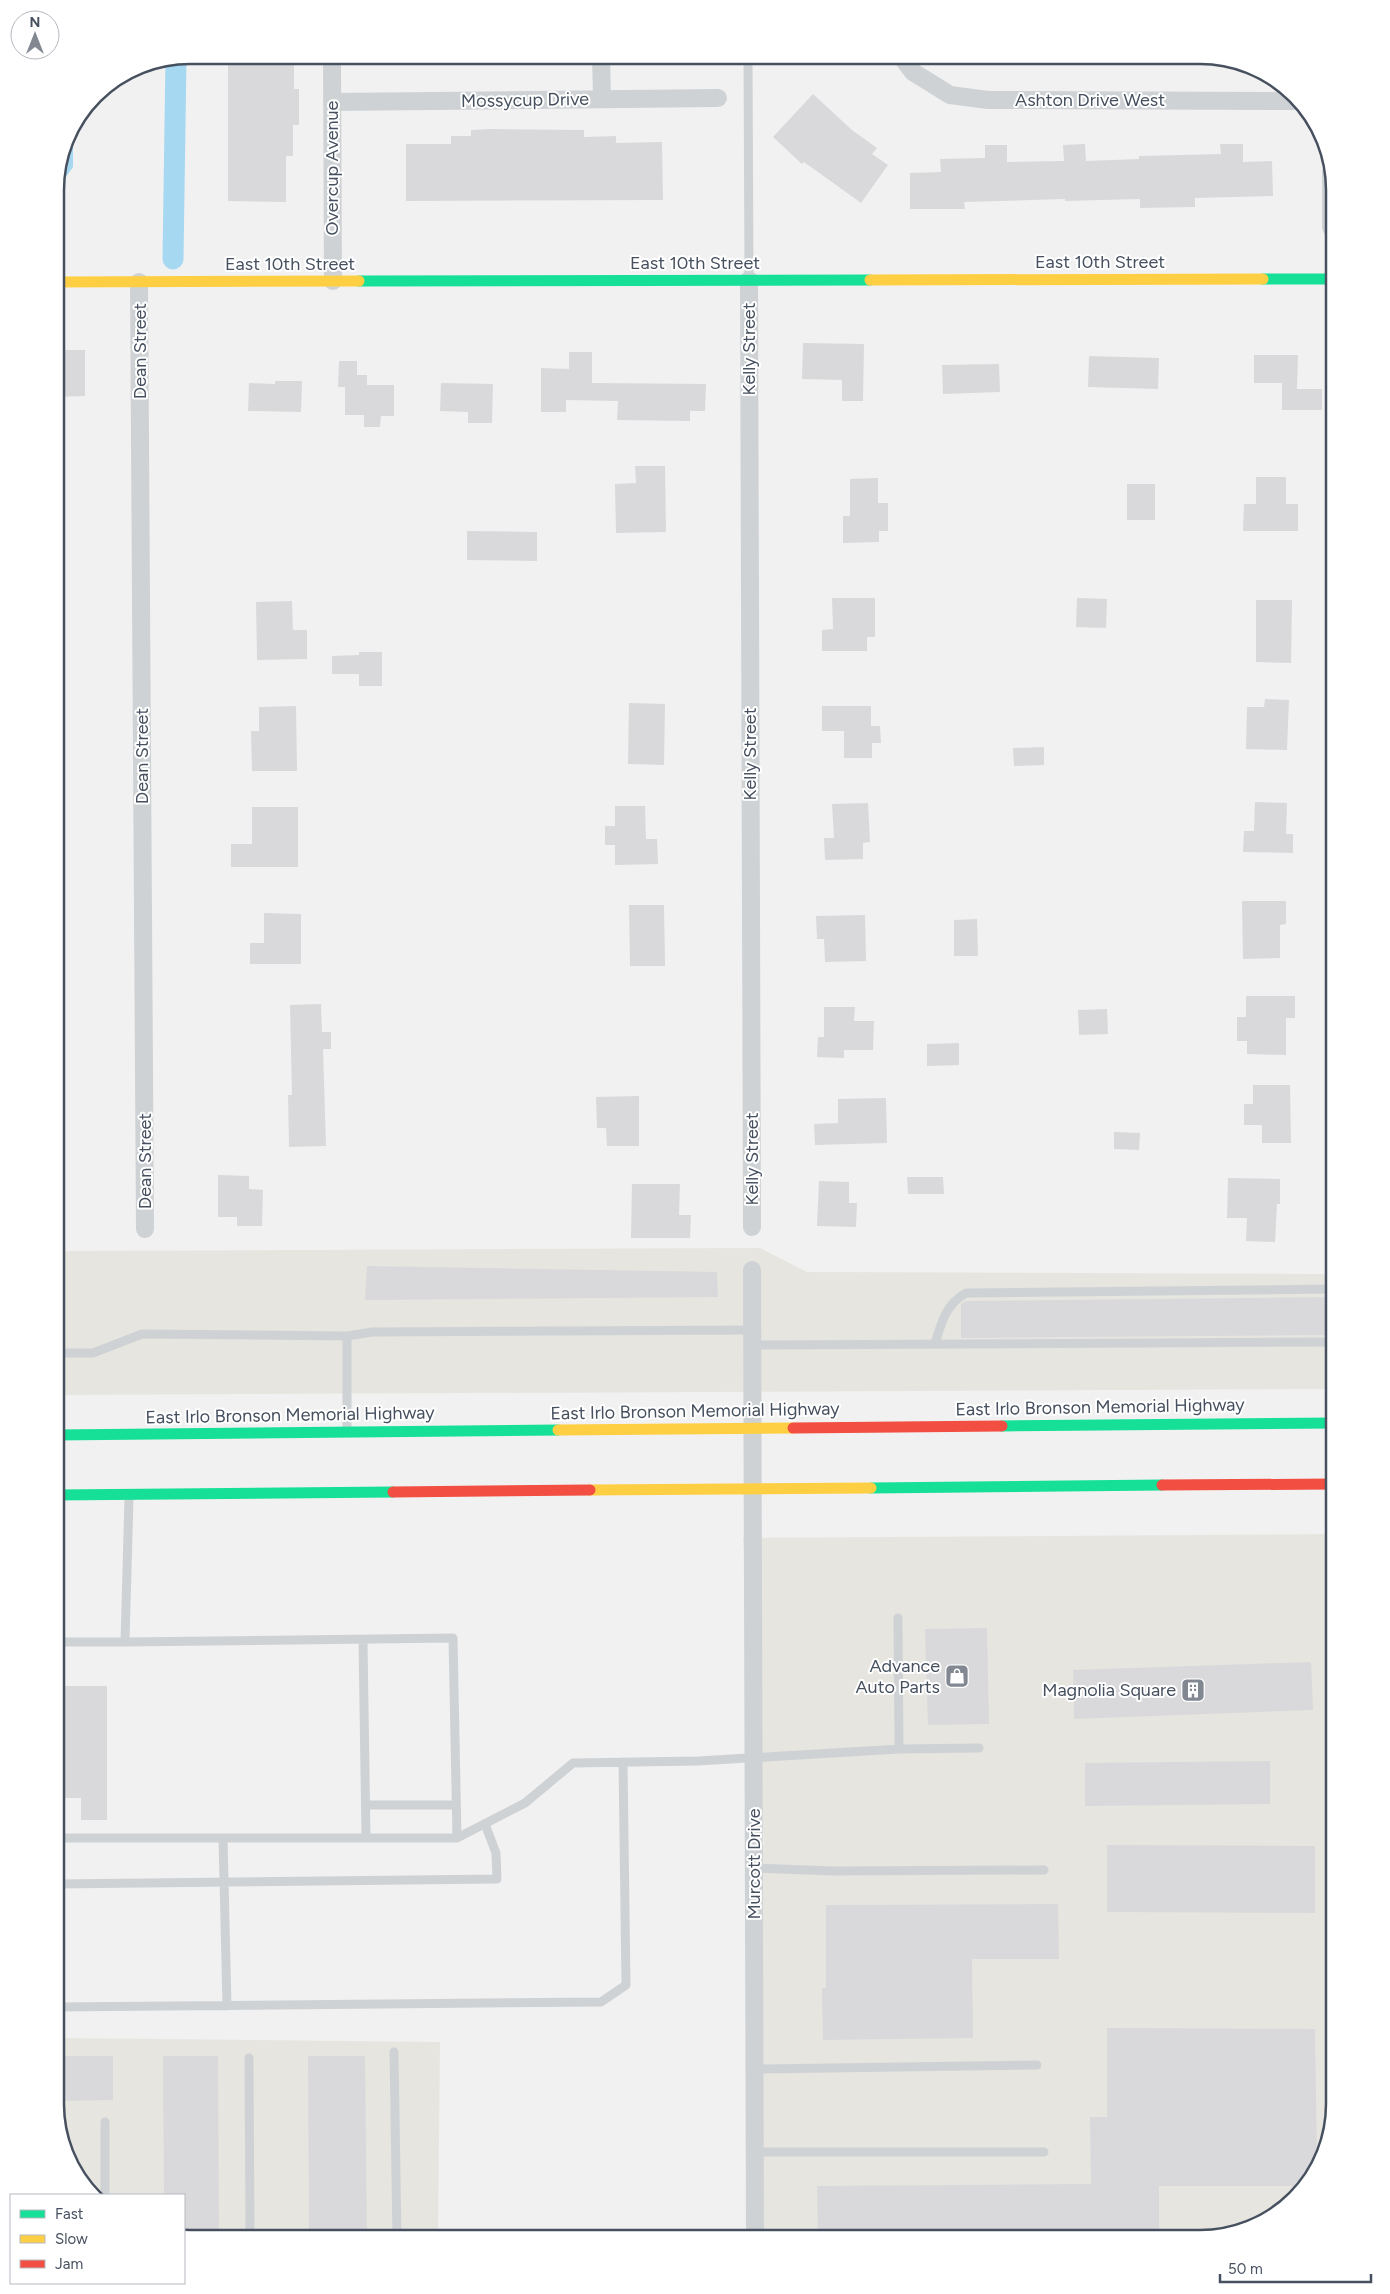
<svg xmlns="http://www.w3.org/2000/svg" width="1390" height="2294" font-family="Figtree,sans-serif">
<style>
.commercial{fill:#e7e5df}
.water{fill:#a6d8f2}
.lines{fill:none;stroke-linecap:round;stroke-linejoin:round}
.canal{stroke:#a6d8f2;stroke-width:21}
.building{fill:#d9d9db}
.lane{stroke:#cfd2d5;stroke-width:9}
.street{stroke:#cfd2d5;stroke-width:18}
.fast{stroke:#16e098;stroke-width:11}
.slow{stroke:#ffcf43;stroke-width:11}
.jam{stroke:#f24e42;stroke-width:11}
.labels{text-anchor:middle;dominant-baseline:central;stroke-width:4;stroke-linejoin:round;paint-order:stroke}
.street-label{font-size:18px;fill:#46505f;stroke:#fff}
.poi-label{font-size:18px;fill:#46505f;stroke:#fff;text-anchor:end}
.rim{fill:none;stroke:#46505f;stroke-width:2.5}
</style>
<rect width="100%" height="100%" fill="#f2f1f1"/>
<!-- commercial -->
<path class="commercial" d="M760,1248l47,24 528,2v115l-1280,6v-144z
M1335,1534v570l-23,75 -53,46 -59,14h-440l-1,-390 5,-5 -21,-306z
M55,2038l385,4 -2,197h-254v-44h-87l-28,-32 -14,-59z"/>
<!-- water -->
<path class="water" d="M73,127v40l-13,18h-5l10,-47z"/>
<g class="lines">
<!-- canal -->
<path class="canal" d="M173,259l3,-201"/>
</g>
<!-- building -->
<path class="building" d="M228,55h60v3h6v31h5v36h-6v31h-7v46l-58,-1z
M813,94l39,36 25,18 -5,6 16,11 -27,38 -57,-41 -2,2 -29,-27z
M491,129l93,1v7l32,-1v7l46,-1 1,58 -257,1v-57h45v-8h20v-6z
M1085,144l1,17 53,-2v-3l82,-2 -1,-10h23v18l29,-1 1,35 -78,2v9l-55,1v-9l-75,2v-2l-101,3 1,7h-55v-36l31,-1 -1,-13 45,-1v-13h22v17l57,-1 -1,-16z
M803,343l61,1 -1,57h-21v-21l-40,-1z
M61,350h24v46l-30,1v-26h6z
M569,352h23v31l114,1 -1,27h-15v10l-73,-1 1,-19 -52,-1v12h-25v-44l28,1z
M1254,355h44l-1,34h25v21h-40v-27h-28z
M1089,356l70,2 -1,31 -70,-2z
M339,361h18v14h10v10h27v31h-13l-1,11h-16v-12h-19v-28h-7z
M999,364l1,28 -57,2 -1,-29z
M275,381h27l-1,31 -53,-1 1,-28 26,1z
M441,383l52,1 -1,39h-24v-11l-28,-1z
M635,466h30l1,66 -50,1 -1,-49 21,-1z
M1256,477h30v27h12v27h-55l1,-27h12z
M878,478v25h10v28h-9v11l-36,1v-27h7v-37z
M1127,484h28v36h-28z
M467,531l70,1v29l-70,-1z
M832,598h43v39h-8v14h-45v-21l11,-1z
M1077,598l30,1 -1,29 -30,-1z
M1256,600h36l-1,63 -35,-1z
M292,601l1,29h14v29l-50,1 -1,-58z
M359,652h23v34h-23v-12h-27v-18l27,-1z
M1265,699l24,1 -2,50 -41,-1 1,-42h17z
M629,703l36,1 -1,61 -36,-1z
M296,706l1,65h-45l-1,-40h8v-24z
M822,706h49v20h9l1,17h-9v15h-28v-27h-22z
M1044,747v18l-30,1 -1,-18z
M1255,802l32,1 -1,31h7v19l-50,-1 1,-21h10z
M868,803l2,39 -7,1v16l-38,1 -1,-22h10l-2,-34z
M615,806h30l1,33h11l1,25 -43,1v-20h-10v-19h10z
M252,807h46v60h-67v-23h21z
M1242,901h44v23l-6,1v33l-37,1z
M629,905h35l1,61h-35z
M264,913l37,1v50h-51v-21h14z
M865,915l1,46 -41,1 -1,-23h-7l-1,-23z
M977,919l1,37h-24v-36z
M1246,996h49v22h-9v37l-39,-1v-13h-10v-24h9z
M321,1004l1,28h9v17h-8l3,97 -37,1 -1,-52h4l-2,-90z
M824,1007h31l-1,14h20l-1,29h-29v8l-27,-1 1,-20h6z
M1107,1009l1,25 -29,1 -1,-25z
M959,1043v22l-32,1v-22z
M1253,1085h37l1,58h-29v-18h-18v-21h9z
M639,1096v50h-32l-1,-18h-9l-1,-31z
M886,1098l1,45 -72,2 -1,-21 24,-1v-24z
M1114,1132l26,1 -1,17 -25,-1z
M218,1175l31,1v13l14,1 -1,36h-25v-9h-19z
M907,1177h36l1,17h-36z
M1228,1178l52,1v25h-3l-2,38 -29,-1 1,-23h-20z
M819,1181l30,1v21h8l-1,24 -39,-1z
M632,1184h48l-1,31h12l-1,23h-59z
M367,1266l350,6 1,25 -353,3z
M1331,1297v38l-370,3v-34l5,-3z
M987,1628l2,96 -61,1 -3,-96z
M1311,1662l2,48 -239,9 -1,-49z
M55,1686h52v134h-26v-22h-26z
M1270,1761v43l-185,2v-43z
M1107,1845l208,1v67l-208,-1z
M1058,1904l1,55h-87l1,79 -150,2 -1,-52h4v-83z
M1107,2028l208,1 2,135 -5,15 -7,7h-146v53h-341l-1,-53 274,-2 -1,-67h17z
M55,2056h58v44l-58,1z
M163,2056h55l1,183h-35v-44h-20z
M308,2056h57l2,183h-58z"/>
<g class="lines">
<!-- lane -->
<path class="lane" d="M748,55l1,225
M347,1336v95
M935,1344c6,-21 11,-40 31,-51l369,-4
M752,1345l583,-3
M55,1353h38l49,-19 205,2 25,-4 380,-2
M363,1640l3,198
M55,1642h70l4,-145
M125,1642l328,-4 4,200
M899,1749l80,-1
M366,1805h90
M55,1838h402l68,-35 48,-40 125,-2 201,-12 -1,-131
M223,1838l4,168
M754,1868l78,3 212,-1
M55,1884l442,-5 -1,-26 -11,-29
M55,2007l546,-5 25,-17 -3,-223
M394,2052l3,187
M249,2058l1,181
M755,2069l282,-4
M105,2122v73
M754,2152h290"/>
<!-- street -->
<path class="street" d="M332,55l1,226
M601,55l1,44
M900,55l13,17 37,23 38,5 307,1
M332,102l386,-4
M1331,172v55l4,7
M749,280l3,947
M139,282l6,947
M752,1270l3,969"/>
<!-- fast -->
<path class="fast" d="M1263,279h72
M359,281l511,-1
M1002,1426l333,-3
M55,1435l503,-5
M871,1488l291,-3
M55,1495l338,-3"/>
<!-- slow -->
<path class="slow" d="M870,280l393,-1
M55,282l304,-1
M558,1430l235,-2
M590,1490l281,-2"/>
<!-- jam -->
<path class="jam" d="M793,1428l209,-2
M1162,1485l173,-1
M393,1492l197,-2"/>
</g>
<!-- icons -->
<defs>
<g id="shop-square" transform="scale(1.25)"><rect x="-9" y="-9" width="18" height="18" rx="4" fill="#828892" stroke="#fff"/><path d="M-5-2.5h2.3a2.7 3.5 0 0 1 5.4 0H5L5.5 6h-11ZM-1.5-2.5h3a1.5 2.3 0 0 0-3 0Z" fill="#fff"/></g>
<g id="building-square" transform="scale(1.25)"><rect x="-9" y="-9" width="18" height="18" rx="4" fill="#828892" stroke="#fff"/><path d="M-4-6H4V6H1V3H-1V6H-4ZM-2.5-4.3h1.7v1.8h-1.7ZM.8-4.3h1.7v1.8H.8ZM-2.5-1h1.7V.8h-1.7ZM.8-1h1.7V.8H.8Z" fill="#fff"/></g>
</defs>
<g fill-rule="evenodd">
<use href="#shop-square" x="957" y="1676"/>
<use href="#building-square" x="1193" y="1690"/>
</g>
<g class="labels">
<!-- street labels -->
<g class="street-label">
<text transform="translate(525 100) rotate(-1)">Mossycup Drive</text>
<text x="1090" y="100">Ashton Drive West</text>
<text transform="translate(332 168) rotate(-90)">Overcup Avenue</text>
<text x="1100" y="262">East 10th Street</text>
<text x="695" y="263">East 10th Street</text>
<text x="290" y="264">East 10th Street</text>
<text transform="translate(749 349) rotate(-90)">Kelly Street</text>
<text transform="translate(140 351) rotate(-90)">Dean Street</text>
<text transform="translate(750 754) rotate(-90)">Kelly Street</text>
<text transform="translate(142 756) rotate(-90)">Dean Street</text>
<text transform="translate(752 1159) rotate(-90)">Kelly Street</text>
<text transform="translate(145 1161) rotate(-90)">Dean Street</text>
<text transform="translate(1100 1407) rotate(-1)">East Irlo Bronson Memorial Highway</text>
<text transform="translate(695 1411) rotate(-1)">East Irlo Bronson Memorial Highway</text>
<text transform="translate(290 1415) rotate(-1)">East Irlo Bronson Memorial Highway</text>
<text transform="translate(754 1864) rotate(-90)">Murcott Drive</text>
</g>
<!-- poi labels -->
<g class="poi-label">
<text x="940" y="1666">Advance<tspan x="940" dy="21">Auto Parts</tspan></text>
<text x="1176" y="1690">Magnolia Square</text>
</g>
</g>
<!-- crop -->
<path d="M0 0H1390V2294H0ZM190 64H1200A126 126 0 0 1 1326 190V2104A126 126 0 0 1 1200 2230H190A126 126 0 0 1 64 2104V190A126 126 0 0 1 190 64Z" fill="#fff" fill-rule="evenodd"/>
<path class="rim" d="M190 64H1200A126 126 0 0 1 1326 190V2104A126 126 0 0 1 1200 2230H190A126 126 0 0 1 64 2104V190A126 126 0 0 1 190 64Z"/>
<!-- legend -->
<rect x="10" y="2194" width="175" height="90" fill="#ffffff" stroke="#b5b9bf"/>
<rect x="20" y="2210" width="25" height="8" fill="#16e098" stroke="#b5b9bf"/>
<text x="55" y="2219" font-size="15" fill="#46505f">Fast</text>
<rect x="20" y="2235" width="25" height="8" fill="#ffcf43" stroke="#b5b9bf"/>
<text x="55" y="2244" font-size="15" fill="#46505f">Slow</text>
<rect x="20" y="2260" width="25" height="8" fill="#f24e42" stroke="#b5b9bf"/>
<text x="55" y="2269" font-size="15" fill="#46505f">Jam</text>
<!-- north arrow -->
<g transform="translate(35 35)"><circle r="24" fill="#ffffff" stroke="#b5b9bf"/>
<path d="M0-4L9 19L0 12L-9 19Z" fill="#828892"/>
<text y="-8" font-size="14" font-weight="bold" text-anchor="middle" fill="#46505f">N</text>
</g>
<!-- scale -->
<path d="M1220 2274v8h151v-8" fill="none" stroke="#46505f" stroke-width="2.5"/>
<text x="1228" y="2274" font-size="15" fill="#46505f" stroke="#ffffff" stroke-width="4" paint-order="stroke">50 m</text>
</svg>
